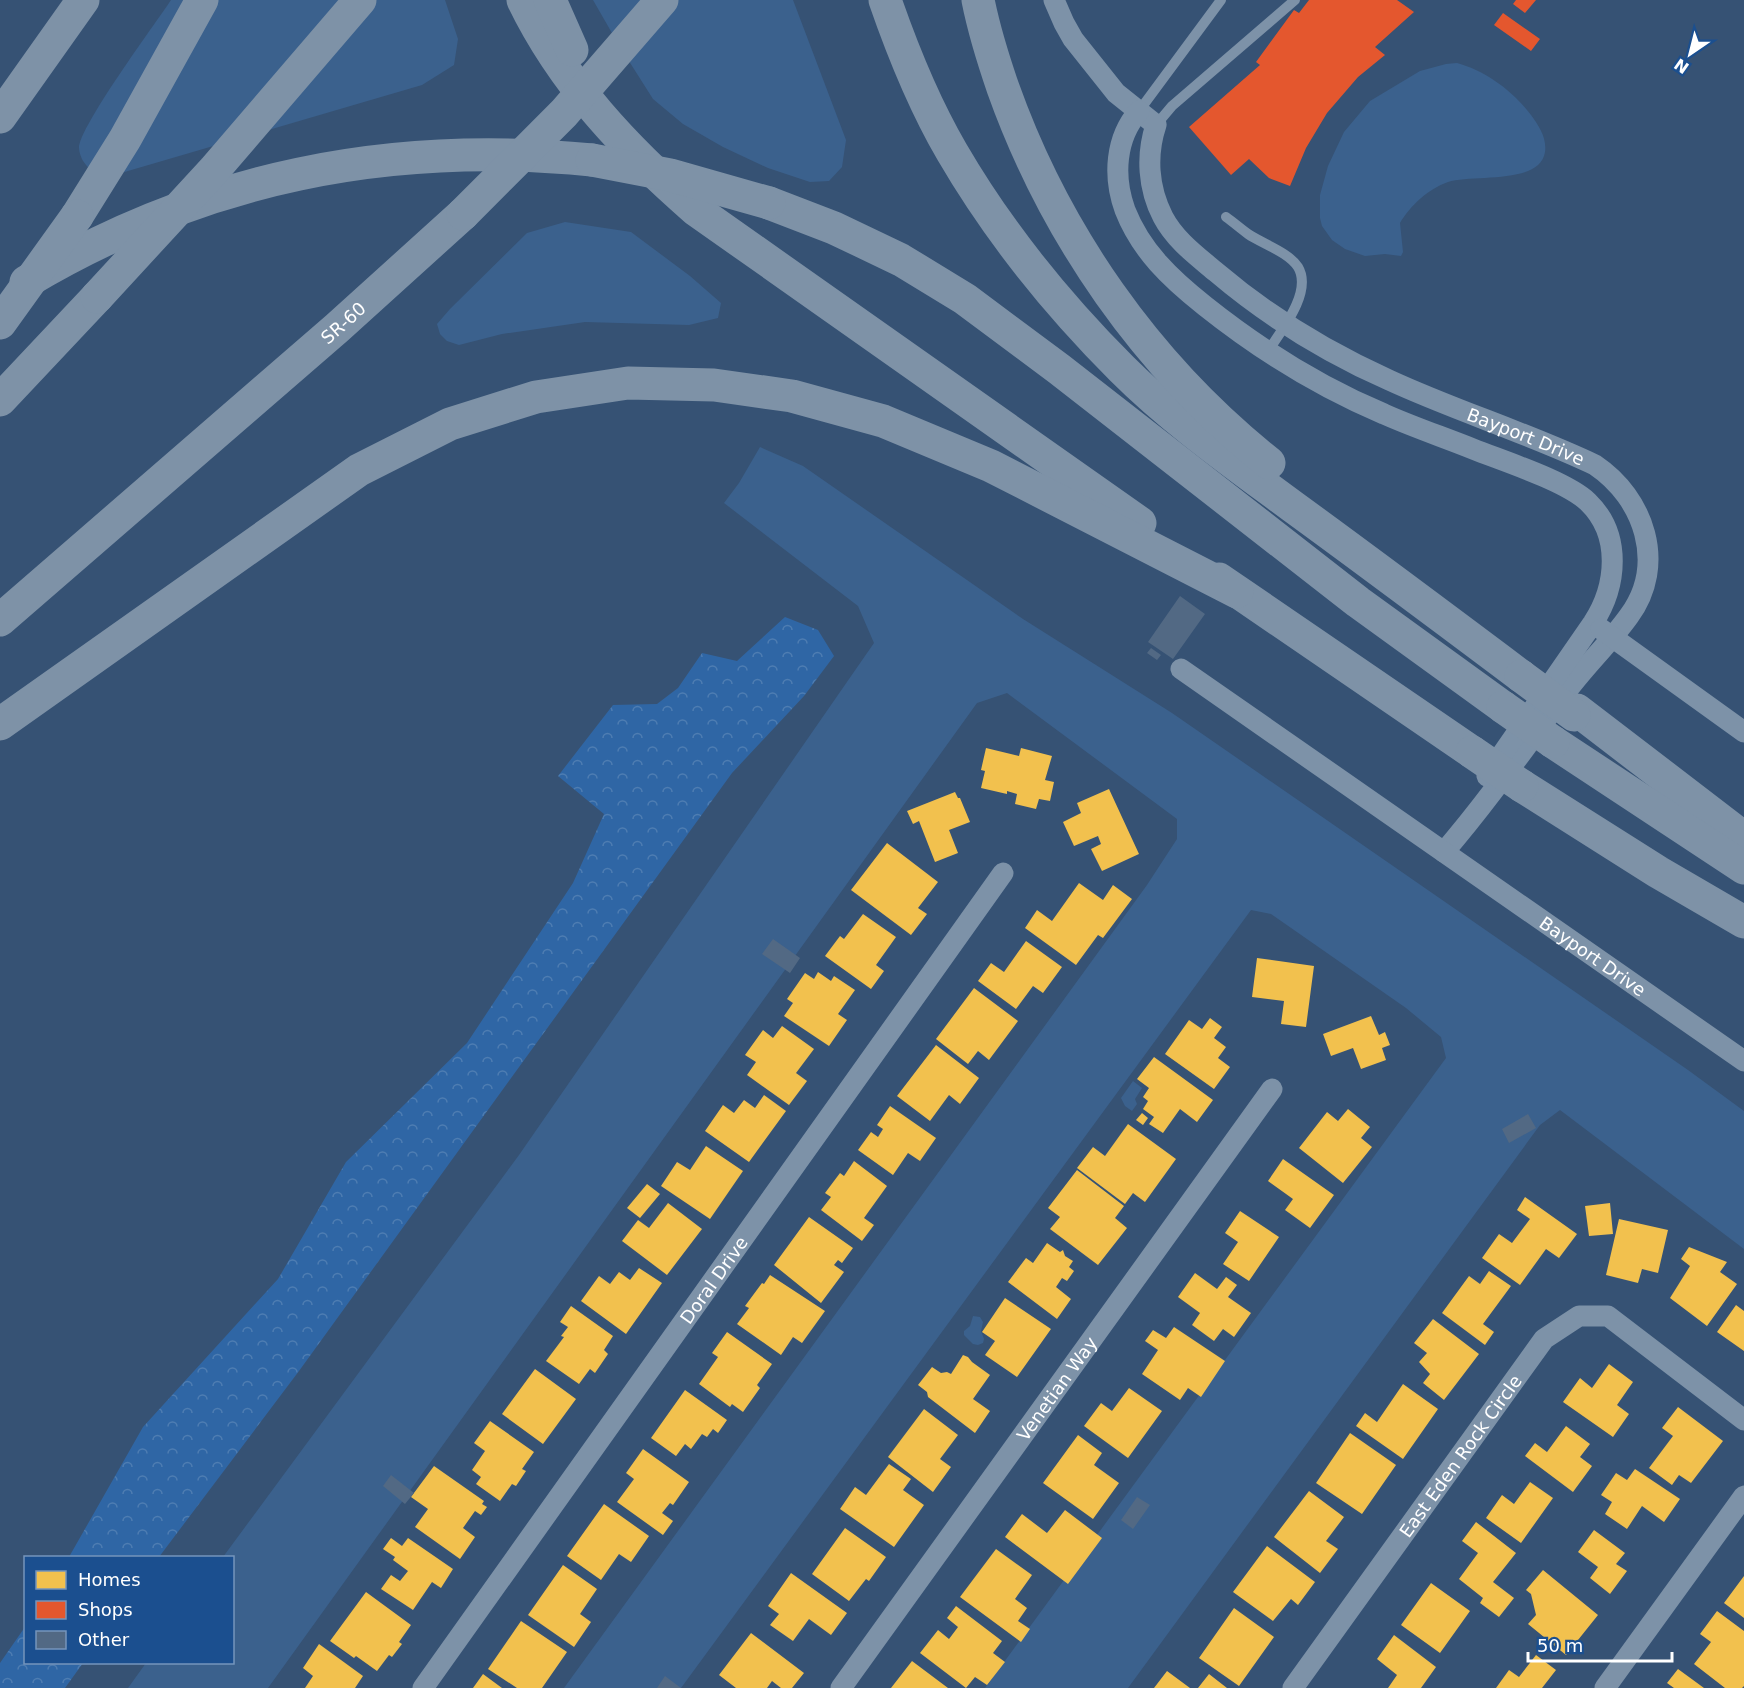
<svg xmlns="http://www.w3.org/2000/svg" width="1744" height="1688" font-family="'DejaVu Sans',sans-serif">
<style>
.forest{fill:url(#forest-crowns)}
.water{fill:#3b618d}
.homes{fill:#f2c14e}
.shops{fill:#e4572e}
.building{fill:#526984}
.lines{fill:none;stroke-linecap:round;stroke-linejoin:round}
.lane{stroke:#7d92a8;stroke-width:10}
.street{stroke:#7d92a8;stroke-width:21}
.highway{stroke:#7e92a7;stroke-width:33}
.highway-bridge{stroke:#7e92a7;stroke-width:33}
.labels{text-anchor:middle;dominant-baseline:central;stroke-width:6;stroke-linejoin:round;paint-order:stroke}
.street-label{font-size:18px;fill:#fff;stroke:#1b4f8f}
</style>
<defs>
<pattern id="forest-crowns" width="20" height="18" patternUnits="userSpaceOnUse" patternTransform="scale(1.5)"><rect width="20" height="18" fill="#2f66a5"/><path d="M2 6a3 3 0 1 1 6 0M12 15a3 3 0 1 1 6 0" fill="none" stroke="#4e7db2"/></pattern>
</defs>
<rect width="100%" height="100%" fill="#365274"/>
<!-- forest -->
<path class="forest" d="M785,617l33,13 16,26 -30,40 -72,77 -433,598 -140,186h-90l74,-130 135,-148 68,-117 121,-119 106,-160 31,-69 -46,-38 55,-71 44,-1 21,-16 24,-35 35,8z
M25,1627l1,35 57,1 -18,25h-65v-25z"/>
<!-- water -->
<path class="water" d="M171,0h274l13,39 -4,26 -32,20 -318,93c-12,-6 -24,-15 -25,-30 0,-21 76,-124 92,-148z
M593,0h56l-33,40z
M675,0h118l53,140 -4,27 -13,14 -19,1 -42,-14 -45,-21 -40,-23 -30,-25 -26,-41z
M1457,63c29,8 56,28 74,52 8,11 16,23 14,37 -5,33 -72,22 -97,30 -20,7 -38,24 -48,41l3,29 -2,4 -16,-2 -20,2 -20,-7 -13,-9 -10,-14 -2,-8v-23l8,-29 16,-34 26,-31 50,-30 26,-7z
M565,222l66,10 59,44 31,27 -3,15 -29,7 -104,-3 -83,12 -43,11 -12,-4 -7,-7 -3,-10 13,-15 77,-76z
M760,447l43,19 220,153 149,94 516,357 56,41v138l-184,-139 -20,15 -412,563h-143l461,-630 -5,-21 -35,-29 -135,-94 -20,-4 -570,778h-117l583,-803 30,-46v-20l-170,-126 -30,10 -709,985h-140l18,-25 86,-1v-104l-9,-1 296,-402 355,-512 -16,-37 -134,-103 15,-20z
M1133,1081l9,7 -7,11 2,5 -5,7 -7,-5 -4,-8z
M973,1316l7,1 3,5 -2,9 3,8 -1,4 -5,2 -5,-1 -9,-9v-4l6,-5z"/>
<!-- homes -->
<path class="homes" d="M986,748l33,8 2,-8 31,8 -7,24 9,2 -4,19 -11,-2 -3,10 -21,-5 2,-10 -10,-3v3l-26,-6 4,-17 -4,-1z
M1109,789l30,65 -37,17 -11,-22 10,-5 -3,-8 -24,10 -11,-24 18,-9 -4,-10z
M955,792l3,6h2l10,24 -21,8 9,23 -23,9 -16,-41 -6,3 -6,-13z
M887,843l51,39 -20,26 9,6 -16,21 -60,-45z
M1079,883l24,17 10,-15 19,14 -29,39 -5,-3 -22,30 -51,-37 12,-18 15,11z
M863,914l33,23 -20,28 8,6 -13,18 -46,-33 15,-20 4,3z
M1026,941l36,26 -19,26 -10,-7 -17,23 -38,-28 13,-18 13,9z
M1257,958l57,8 -8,61 -25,-3 3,-23 -32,-4z
M818,972l13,9 3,-5 21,14 -17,24 9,6 -18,26 -45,-30 9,-13 -6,-4 18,-26 9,6z
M974,988l44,33 -29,39 -11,-9 -10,13 -32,-25z
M1371,1016l8,19 6,-3 5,13 -8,3 4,12 -25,9 -8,-21 -22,8 -8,-22z
M1210,1018l12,9 -8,11 12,9 -8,11 12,9 -16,22 -49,-35 24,-34 13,9z
M782,1026l32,23 -18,24 11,8 -18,24 -42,-30 9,-13 -11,-7 18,-25 10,8z
M936,1045l43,33 -19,26 -11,-9 -19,26 -33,-25z
M1154,1057l59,43 -16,22 -17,-13 -17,24 -14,-9 5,-7 -11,-8 5,-8 -5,-4 6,-9 -12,-9z
M764,1095l22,16 -37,51 -44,-31 18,-26 11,8 10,-13 11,8z
M890,1106l46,32 -16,23 -12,-8 -15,22 -35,-25 13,-18 7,5 5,-8 -6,-4z
M1348,1109l22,18 -9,11 11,9 -29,36 -44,-35 28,-36 11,9z
M1142,1113l6,5 -5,7 -7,-5z
M1128,1124l48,35 -31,43 -12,-9 -8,11 -48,-36 16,-21 12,9z
M706,1146l37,25 -33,48 -49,-33 16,-24 13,8z
M1283,1159l51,36 -24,33 -25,-18 8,-11 -25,-18z
M854,1161l33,25 -23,32 10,7 -12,16 -41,-31 10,-13 -6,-4 15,-20 4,3z
M1077,1170l47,36 -9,12 12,10 -29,37 -48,-36 10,-12 -12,-9z
M647,1184l13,10 -20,24 -13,-10z
M1525,1197l52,37 -18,24 -13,-9 -26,36 -38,-27 17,-24 13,9 18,-24 -13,-9z
M668,1203l34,26 -35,46 -45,-34 16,-21 11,8z
M1610,1203l3,31 -24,2 -4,-30z
M1240,1211l39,26 -30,44 -26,-17 15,-22 -13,-9z
M809,1217l44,31 -11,15 -4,-3 -4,5 10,7 -23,31 -47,-38z
M1619,1219l49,11 -10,43 -16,-4 -4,14 -32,-8z
M1047,1243l13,9 3,-2 2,6 8,5 -4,6 5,4 -7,10 -5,-3 -6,9 15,12 -14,20 -49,-37 18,-24 7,5z
M1689,1247l38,15 -7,10 17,12 -30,42 -37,-28 20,-32 -9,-7z
M639,1268l23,15 -36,51 -45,-33 18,-25 11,8 9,-12 11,8z
M1489,1271l22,15 -28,38 11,8 -9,13 -43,-32 27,-37 11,8z
M1195,1273l22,16 9,-12 11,8 -9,12 23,16 -17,24 -11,-8 -9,12 -22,-16 8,-12 -22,-16z
M770,1275l55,36 -23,32 -9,-6 -12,18 -44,-31 12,-16 -4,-2 17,-23 2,1z
M1005,1298l46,31 -34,48 -32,-22 10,-14 -13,-9z
M1736,1305l8,6v40l-27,-19z
M571,1306l42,30 -9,14 4,4 -13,19 -5,-4 -11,15 -33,-23 18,-24 -3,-1 7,-9 -8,-5z
M1433,1319l46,35 -35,46 -21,-17 7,-9 -11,-12 8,-9 -13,-10z
M1174,1327l51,34 -24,36 -13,-9 -8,12 -38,-26 16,-24 -13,-9 8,-11 13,8z
M727,1332l45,32 -15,21 3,3 -17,24 -11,-8 -2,3 -31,-23 19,-27 -6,-4z
M963,1355l5,2 4,5 18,13 -17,24 17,12 -15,22 -47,-36 -1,-5 -9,-7 14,-18 9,6 6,-1 4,2z
M1609,1364l24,18 -16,23 12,9 -16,23 -50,-35 17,-24 12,10z
M535,1369l41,30 -33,45 -41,-30z
M1403,1384l35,25 -35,50 -47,-33 9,-13 12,9z
M1129,1388l33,23 -34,47 -44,-32 17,-23 11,8z
M685,1390l42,30 -9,13 -5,-4 -6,8 -5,-3 -11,15 -6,-5 -9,12 -25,-18z
M1678,1407l45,34 -32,42 -12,-8 -7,10 -23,-17 24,-32 -11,-8z
M924,1409l34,26 -18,24 11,8 -18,25 -45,-35z
M490,1421l44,31 -12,17 4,2 -10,15 -4,-2 -12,17 -24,-17 5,-7 -9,-7 13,-19 -11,-8z
M1566,1426l24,18 -10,13 12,9 -19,26 -48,-36 10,-13 12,9z
M1350,1433l46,32 -34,49 -46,-31z
M1078,1435l24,18 -8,12 25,18 -26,36 -50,-36z
M643,1449l46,33 -16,23 -3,-2 -8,10 11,8 -10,14 -46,-33 17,-23 -8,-6z
M889,1464l22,15 -8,11 21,15 -30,42 -54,-38 15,-22 11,8z
M434,1466l50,35 -2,3 5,3 -6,8 -6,-4 -12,17 12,9 -15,22 -45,-32 13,-18 -17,-12z
M1635,1469l45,30 -16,23 -22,-16 -15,23 -22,-15 7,-12 -11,-7 15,-22 11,7z
M1530,1482l23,16 -32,45 -35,-25 16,-23 12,9z
M1309,1491l35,26 -18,24 12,8 -18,24 -46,-36z
M604,1504l45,32 -18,26 -12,-8 -18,26 -34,-24z
M1065,1510l37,28 -34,46 -63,-47 17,-23 25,19z
M1476,1522l40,31 -23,29 21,16 -15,19 -19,-14 3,-5 -24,-19 19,-26 -16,-12z
M845,1528l41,29 -17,24 -3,-2 -17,22 -37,-27z
M1594,1530l31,23 -9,11 11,7 -17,23 -20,-16 8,-11 -20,-15z
M391,1538l11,8 6,-8 45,31 -12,19 -9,-6 -19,28 -32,-21 10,-14 9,6 8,-10 -15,-11 2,-3 -12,-8z
M1267,1546l48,36 -17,23 -7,-6 -18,22 -40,-29z
M996,1549l36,26 -17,24 12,9 -9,13 12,8 -9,13 -61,-45z
M563,1565l34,24 -17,25 11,8 -17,25 -46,-32z
M1543,1570l55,45 -32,40 -38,-31 8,-9 -5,-21 -5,-4z
M791,1573l56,40 -16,22 -22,-16 -16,22 -23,-16 9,-11 -11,-8z
M1744,1576v42l-20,-15z
M1431,1583l39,28 -30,42 -39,-28z
M366,1592l45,33 -12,17 3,2 -10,13 -3,-2 -12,16 -21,-15 -2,2 -24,-17z
M956,1606l46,35 -9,12 12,9 -18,23 -12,-8 -9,11 -46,-35 18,-23 11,9 9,-12 -11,-9z
M1234,1608l40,29 -35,49 -40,-28z
M1717,1611l27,20v55l-2,2h-17l-31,-24 17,-22 -11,-8z
M521,1621l46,31 -25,36h-25l-29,-19z
M751,1633l53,40 -12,15h-11l-9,-7 -5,7h-31l-17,-13z
M1394,1635l42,32 -15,21h-33l9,-13 -20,-16z
M319,1644l44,32 -8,12h-50l8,-12 -10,-8z
M1536,1655l20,15 -14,18h-46l13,-18 10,7z
M912,1661l36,27h-57z
M1678,1669l26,19h-30l-7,-5z
M1167,1671l23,17h-36z
M483,1674l19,14h-29z
M1209,1674l18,14h-29z"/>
<!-- shops -->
<path class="shops" d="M1309,0h88l17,12 -39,35 10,8 -27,22 -31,36 -21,35 -16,38 -21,-8 -20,-19 -18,16 -42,-48 71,-62 -4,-3 38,-52 5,3z
M1516,0h20l-11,13 -12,-9z
M1503,13l37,26 -9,12 -37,-26z"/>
<!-- building -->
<path class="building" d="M1180,596l25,18 -32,45 -25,-17z
M1151,648l10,7 -4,5 -10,-7z
M773,939l27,19 -10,15 -28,-19z
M1528,1114l8,14 -27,15 -7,-14z
M391,1475l23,18 -9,11 -22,-18z
M1137,1497l13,8 -17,24 -12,-9z
M665,1676l16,12h-24z"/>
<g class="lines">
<!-- lane -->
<path class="lane" d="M1139,111l82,-111
M1156,125l16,-19 123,-106
M1226,217c7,5 14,11 22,17 15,10 40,18 50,33 15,25 -17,64 -30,84"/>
<!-- street -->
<g class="street">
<path id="s1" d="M1054,0l10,23 9,16 43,54 40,32c-10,30 -8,63 7,92 12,23 34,39 53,55 53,45 110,80 173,108 67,31 139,53 206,85 49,33 72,99 34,151 -20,28 -46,52 -66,80 -39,53 -76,106 -119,156"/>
<path d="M1139,111c-24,27 -26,66 -14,99 16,41 46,69 80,96 54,43 115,81 179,108 29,13 59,23 89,35 30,12 93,32 115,53 34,33 29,84 5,121l-106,153"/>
<path d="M1601,629l143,103"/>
<path id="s2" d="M1181,669l563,392"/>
<path id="s3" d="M423,1688l580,-815"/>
<path id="s4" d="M841,1688l431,-599"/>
<path id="s5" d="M1293,1688l251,-349 35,-23h29l136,104"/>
<path d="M1605,1688l139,-192"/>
</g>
<!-- highway -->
<g class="highway">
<path d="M523,0c40,83 104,150 173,210l444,313"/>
<path d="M550,0l22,50"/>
<path d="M885,0c18,52 39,104 67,152 46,79 105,152 170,217 51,51 112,94 170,137 77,56 153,113 229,170"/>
<path d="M978,0c6,30 15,59 25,88 52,146 144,278 266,375"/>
<path d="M0,117l83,-117"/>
<path d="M769,203l65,25 67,32 64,39 94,70 299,233 145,105"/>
<path d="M77,216l48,-77 77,-139"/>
<path d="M26,282c176,-105 363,-142 566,-122"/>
<path d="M0,400l97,-103"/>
<path d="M1219,579l253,173"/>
<path id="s6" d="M0,620l337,-292 126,-114"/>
<path d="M1577,710l167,128"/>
<path d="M0,724l359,-254 91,-46 86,-27 92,-14 86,2 78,11 91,25 108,45 246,126"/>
<path d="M1553,742l191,126"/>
<path d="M1522,786l136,86 86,50"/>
</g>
<!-- highway-bridge -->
<path class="highway-bridge" d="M592,160l78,15 99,28
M463,214l101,-101 98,-113
M97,297l117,-127 146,-170
M0,323l77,-107
M1521,676l53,39
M1503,707l50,35
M1472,752l50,34"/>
</g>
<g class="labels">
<!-- street labels -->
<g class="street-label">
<text stroke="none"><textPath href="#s6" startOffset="454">SR-60</textPath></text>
<text stroke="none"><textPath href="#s1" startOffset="688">Bayport Drive</textPath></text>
<text stroke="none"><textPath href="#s2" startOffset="502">Bayport Drive</textPath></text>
<text stroke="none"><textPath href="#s3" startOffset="501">Doral Drive</textPath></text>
<text stroke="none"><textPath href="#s4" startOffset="369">Venetian Way</textPath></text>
<text stroke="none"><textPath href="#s5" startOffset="286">East Eden Rock Circle</textPath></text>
</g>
</g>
<!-- legend -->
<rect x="24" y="1556" width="210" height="108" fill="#1b4f8f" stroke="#7695bc" stroke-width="1.5"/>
<rect x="36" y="1571" width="30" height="18" fill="#f2c14e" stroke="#7695bc" stroke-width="1.5"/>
<text x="78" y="1586" font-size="18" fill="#ffffff">Homes</text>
<rect x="36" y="1601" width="30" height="18" fill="#e4572e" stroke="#7695bc" stroke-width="1.5"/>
<text x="78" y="1616" font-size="18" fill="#ffffff">Shops</text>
<rect x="36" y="1631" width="30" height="18" fill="#526984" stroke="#7695bc" stroke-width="1.5"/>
<text x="78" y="1646" font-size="18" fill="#ffffff">Other</text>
<!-- north arrow -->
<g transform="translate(1690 54) rotate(215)" stroke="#1b4f8f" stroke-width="4.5" paint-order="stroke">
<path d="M0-4.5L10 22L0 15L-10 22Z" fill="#ffffff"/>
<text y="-9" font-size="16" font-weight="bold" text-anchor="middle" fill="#ffffff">N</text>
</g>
<!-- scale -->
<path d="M1528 1652v9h144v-9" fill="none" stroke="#ffffff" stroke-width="3"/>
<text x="1537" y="1652" font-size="18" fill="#ffffff" stroke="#1b4f8f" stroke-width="4.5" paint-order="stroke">50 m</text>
</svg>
